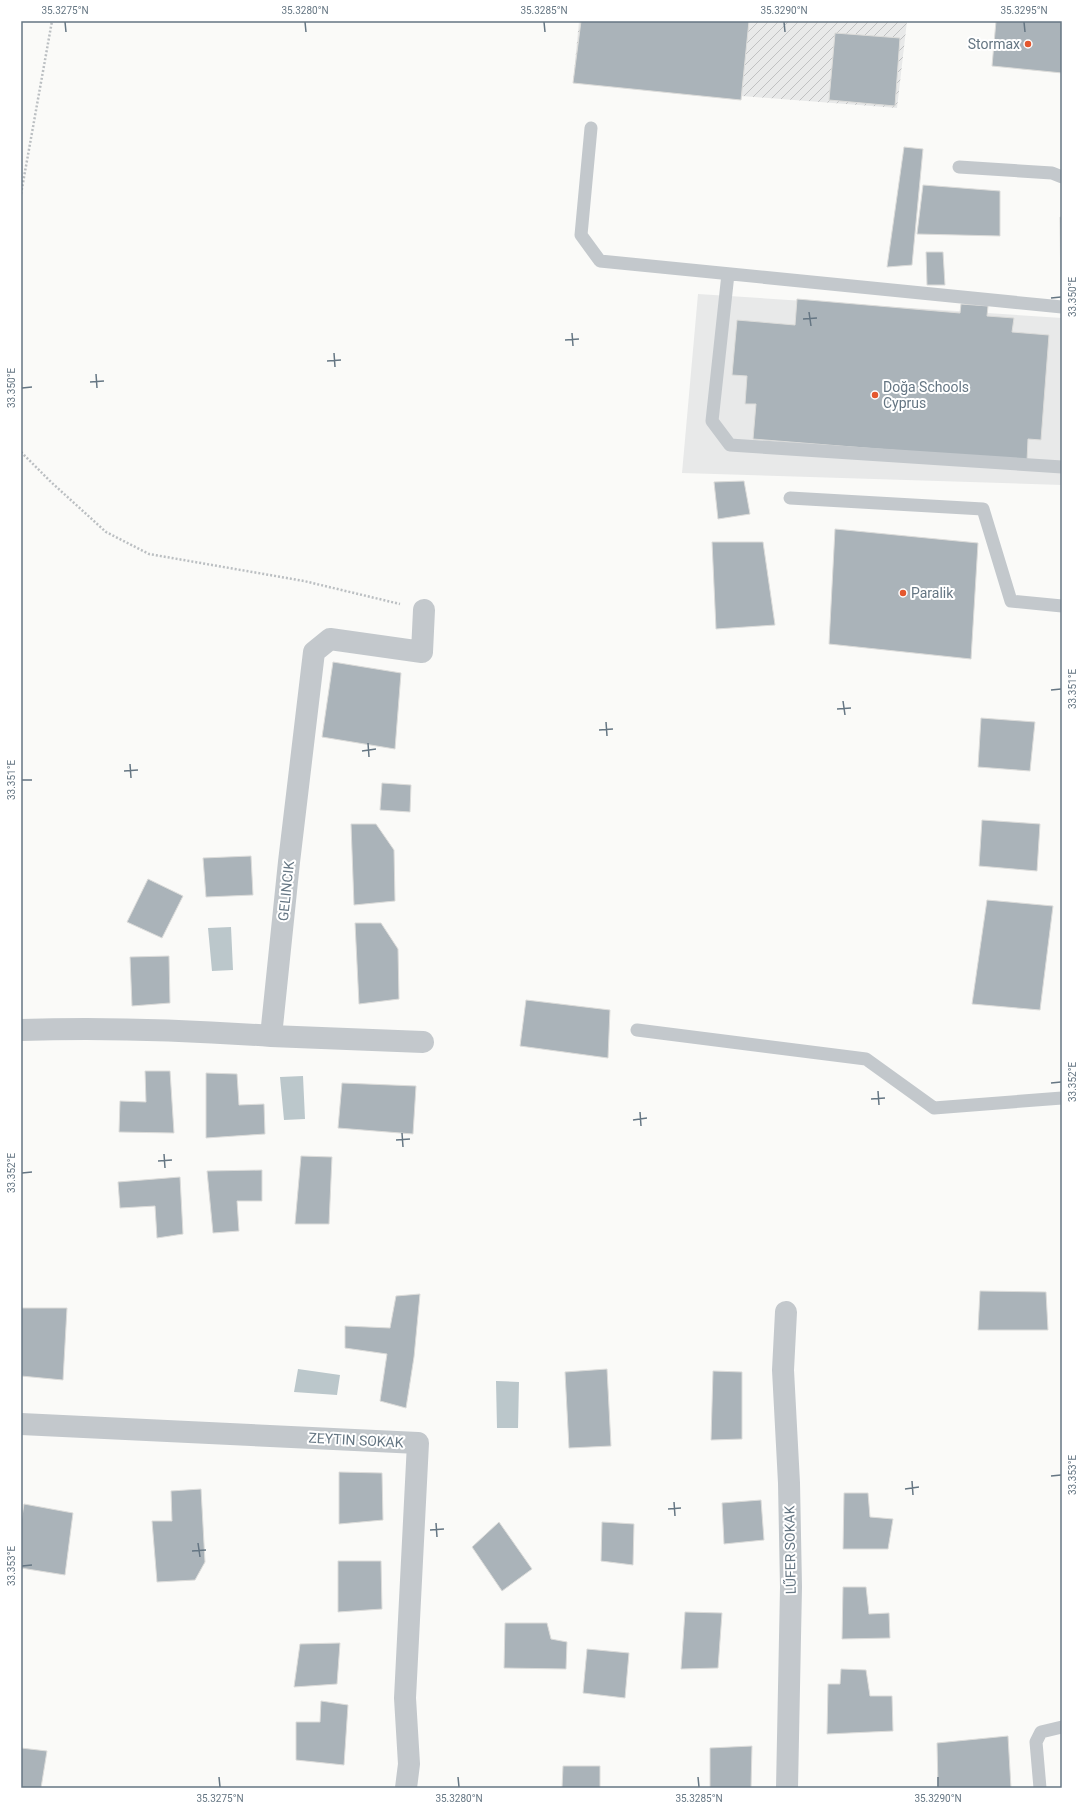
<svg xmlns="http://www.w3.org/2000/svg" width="1083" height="1809" font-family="Roboto,sans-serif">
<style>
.built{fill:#e8e9e9}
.industrial{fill:url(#industrial-furrows)}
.water{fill:#bbc7cb}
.building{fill:#aab3b9;stroke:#dcdcda}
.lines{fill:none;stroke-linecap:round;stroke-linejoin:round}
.path{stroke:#bbbfc2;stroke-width:2.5;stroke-dasharray:2 2;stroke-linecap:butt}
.service{stroke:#c3c8cc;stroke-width:13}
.minor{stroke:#c3c8cc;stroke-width:22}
.ticks{fill:none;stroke:#657683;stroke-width:1.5}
.poi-dot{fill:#e4572e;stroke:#fff;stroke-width:1.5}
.labels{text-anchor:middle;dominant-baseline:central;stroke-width:4;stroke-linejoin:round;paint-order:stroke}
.poi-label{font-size:14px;fill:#657683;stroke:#fff;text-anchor:start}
.street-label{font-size:14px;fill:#657683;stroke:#fff}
.neatline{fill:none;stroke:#657683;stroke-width:1.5}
.ticks-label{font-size:10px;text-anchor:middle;fill:#657683}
</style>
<defs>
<pattern id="industrial-furrows" width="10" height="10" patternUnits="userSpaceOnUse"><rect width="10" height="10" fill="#e8e9e9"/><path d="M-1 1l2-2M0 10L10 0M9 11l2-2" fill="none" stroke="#c0c1c2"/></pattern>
</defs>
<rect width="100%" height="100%" fill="#fafaf8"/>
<!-- built -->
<path class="built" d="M698,294l364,24v167l-380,-12z"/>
<!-- industrial -->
<path class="industrial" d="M579,21h328l-10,87 -324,-25z"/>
<!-- water -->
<path class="water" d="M231,927l2,43 -21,1 -4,-43z
M303,1076l2,43 -21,1 -4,-43z
M298,1369l42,6 -3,20 -43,-3z
M496,1381l23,1 -1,46h-21z"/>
<!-- building -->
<path class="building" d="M581,21h168l-8,79 -168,-17z
M996,21h66v52l-70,-7z
M835,33l65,5 -5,68 -66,-6z
M904,147l19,2 -11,116 -25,2z
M923,185l77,6v45l-83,-2z
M1060,217h2v84h-1z
M926,252h17l2,33h-18z
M797,299l163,14 1,-9 27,2 -1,10 27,2 -2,14 37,3 -8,105 -13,-1 -1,22 -274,-22 3,-35h-11l2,-28 -15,-1 5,-55 58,5z
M744,481l6,33 -32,5 -4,-37z
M835,529l143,14 -7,116 -142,-15z
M712,542h51l12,83 -59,4z
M333,662l68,11 -6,76 -73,-12z
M981,718l54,4 -5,49 -52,-4z
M382,783l29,2 -1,27 -30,-2z
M982,820l58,4 -3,47 -58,-5z
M351,824h25l18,26 1,51 -41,4z
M251,856l2,39 -47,2 -3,-39z
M148,879l35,17 -21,42 -35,-16z
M987,900l66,6 -13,104 -68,-6z
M355,923h26l17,26 1,50 -40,5z
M169,956l1,47 -38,3 -2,-49z
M526,1000l84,10 -2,48 -88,-12z
M145,1071h25l4,62 -55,-1 1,-31 26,1z
M206,1073l31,1 2,31 25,-1 1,30 -59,4z
M342,1083l74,3 -3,48 -75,-6z
M301,1156l31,1 -3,67h-34z
M262,1170v31h-25l2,30 -26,2 -6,-62z
M180,1177l3,57 -26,4 -2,-32 -35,2 -2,-26z
M980,1291l66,1 2,38h-70z
M420,1294l-6,63 -8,51 -26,-7 7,-47 -42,-6v-22l45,2 6,-32z
M21,1308h46l-4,72 -42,-4z
M607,1369l4,77 -42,2 -4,-76z
M713,1371l29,1v67l-31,1z
M339,1472l43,1 1,47 -44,4z
M201,1489l4,73 -10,18 -38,2 -5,-61h20l-1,-30z
M844,1493h24l2,24 23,2 -5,30h-45z
M761,1500l3,40 -40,4 -2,-41z
M24,1504l49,9 -8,62 -44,-7v-45z
M499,1522l33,47 -30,22 -30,-44z
M602,1522l32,2 -1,41 -32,-4z
M338,1561h43l1,48 -44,3z
M843,1587h23l3,27 20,-1 1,25 -48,1z
M685,1612l37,1 -4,55 -37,1z
M505,1623h42l4,16 16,3 -1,27 -62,-1z
M340,1643l-3,41 -43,3 6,-43z
M587,1649l42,4 -4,45 -42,-5z
M841,1669l25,1 4,26h22l1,35 -66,3 1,-50h12z
M321,1701l27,4 -4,60 -48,-5v-38h24z
M1008,1736l3,52h-73l-1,-45z
M752,1746l-1,42h-41v-40z
M21,1748l26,3 -6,37h-20z
M563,1766h37v22h-38z"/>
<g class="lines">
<!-- path -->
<path class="path" d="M21,194l31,-173
M21,452l30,30 55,50 43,22 155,27 96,23"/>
<!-- service -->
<path class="service" d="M591,128l-10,107 19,26 462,46
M959,167l93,6 10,4
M728,274l-16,147 18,24 332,22
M790,498l193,11 28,92 51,5
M637,1030l229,29 68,49 128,-10
M1040,1788l-4,-46 5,-10 21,-5"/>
<!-- minor -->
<path class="minor" d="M21,1030c84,-3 166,0 250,6l18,-174 25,-210 16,-13 92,13 2,-42
M271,1036l152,6
M786,1312l-3,58 6,113 2,104 -4,201
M21,1424l397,19 -13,255 4,66 -3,24"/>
</g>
<!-- ticks -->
<path class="ticks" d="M65,22l1,10M305,22l1,10M544,22l1,10M784,22l1,10M1024,22l1,10M1051,298l10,-1M809,312l2,14M803,319l14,-1M572,333l1,13M565,340l14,-1M334,353l1,14M327,361l14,-1M96,374l1,14M90,382l14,-1M22,388l10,-1M1051,690l10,-1M843,701l2,14M837,709l14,-1M606,722l1,14M599,730l14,-1M368,743l1,14M362,751l14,-2M130,764l1,14M124,771l14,-1M22,780h10M1051,1083l10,-1M878,1091l1,14M871,1099l14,-1M640,1112l1,14M633,1120l14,-2M402,1133l1,14M396,1140l14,-1M164,1154l1,14M158,1161l14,-1M22,1173l10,-1M1051,1476l10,-1M912,1481l1,14M905,1489l14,-2M674,1502l1,14M668,1509l13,-1M436,1523l1,14M430,1530l14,-1M198,1543l2,14M192,1551l14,-1M22,1566l10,-1M219,1777l1,10M458,1777l1,10M698,1777l1,10M938,1777v10"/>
<!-- markers -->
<g class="poi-dot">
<circle cx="1028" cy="44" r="4"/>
<circle cx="875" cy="395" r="4"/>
<circle cx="903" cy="593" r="4"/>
</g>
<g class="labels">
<!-- poi labels -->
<g class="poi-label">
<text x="1020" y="44" text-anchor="end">Stormax</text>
<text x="883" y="387">Doğa Schools<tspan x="883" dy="16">Cyprus</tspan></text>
<text x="911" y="593">Paralik</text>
</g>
<!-- street labels -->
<g class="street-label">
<text transform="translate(286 891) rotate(-84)">GELINCIK</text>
<text transform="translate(356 1440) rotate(3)">ZEYTIN SOKAK</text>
<text transform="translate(790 1550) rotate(-91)">LŰFER SOKAK</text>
</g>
</g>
<!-- border -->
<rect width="1083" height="1809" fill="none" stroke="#ffffff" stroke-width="44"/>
<rect x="22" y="22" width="1039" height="1765" class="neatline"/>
<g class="ticks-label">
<text x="65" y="14">35.3275°N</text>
<text x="305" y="14">35.3280°N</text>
<text x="544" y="14">35.3285°N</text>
<text x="784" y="14">35.3290°N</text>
<text x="1024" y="14">35.3295°N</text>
<text transform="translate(1072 297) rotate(-90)" y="4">33.350°E</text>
<text transform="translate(11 388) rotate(-90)" y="4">33.350°E</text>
<text transform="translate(1072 689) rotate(-90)" y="4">33.351°E</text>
<text transform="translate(11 780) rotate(-90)" y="4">33.351°E</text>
<text transform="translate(1072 1082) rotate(-90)" y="4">33.352°E</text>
<text transform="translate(11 1173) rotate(-90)" y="4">33.352°E</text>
<text transform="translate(1072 1475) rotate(-90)" y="4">33.353°E</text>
<text transform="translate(11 1566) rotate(-90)" y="4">33.353°E</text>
<text x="220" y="1802">35.3275°N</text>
<text x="459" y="1802">35.3280°N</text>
<text x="699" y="1802">35.3285°N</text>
<text x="938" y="1802">35.3290°N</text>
</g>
</svg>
